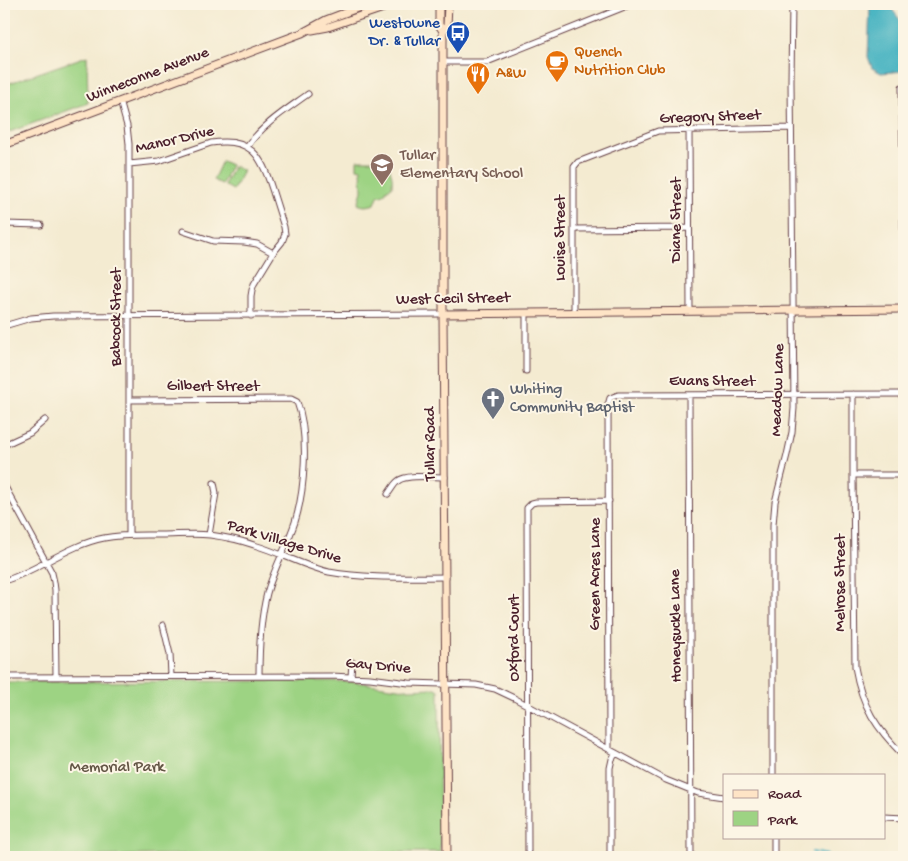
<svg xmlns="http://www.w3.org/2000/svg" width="908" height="861" font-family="'Gochi Hand',sans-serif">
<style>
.green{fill:#9dd383;stroke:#747957}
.water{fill:#45b2c1;stroke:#486876}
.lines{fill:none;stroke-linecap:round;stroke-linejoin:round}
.stream{stroke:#45b2c1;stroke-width:2}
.minor-casing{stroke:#643e44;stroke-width:7}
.secondary-casing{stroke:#643e44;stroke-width:9}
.minor{stroke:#fff;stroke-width:5}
.secondary{stroke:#fee4c6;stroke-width:7}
.labels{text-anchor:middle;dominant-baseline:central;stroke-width:4;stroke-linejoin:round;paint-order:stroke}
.transit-label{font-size:16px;fill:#164399;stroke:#fcf5e5;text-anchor:end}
.food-label{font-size:16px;fill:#c56008;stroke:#fcf5e5;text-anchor:start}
.street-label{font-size:16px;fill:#4a1f2b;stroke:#fcf5e5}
.education-label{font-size:16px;fill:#785e54;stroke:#fcf5e5;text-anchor:start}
.worship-label{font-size:16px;fill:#5b616d;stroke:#fcf5e5;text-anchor:start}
.park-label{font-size:16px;fill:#635545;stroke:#fcf5e5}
</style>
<rect width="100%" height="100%" fill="#fcf5e5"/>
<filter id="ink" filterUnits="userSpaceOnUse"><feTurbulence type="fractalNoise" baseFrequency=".02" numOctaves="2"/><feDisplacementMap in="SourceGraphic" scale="10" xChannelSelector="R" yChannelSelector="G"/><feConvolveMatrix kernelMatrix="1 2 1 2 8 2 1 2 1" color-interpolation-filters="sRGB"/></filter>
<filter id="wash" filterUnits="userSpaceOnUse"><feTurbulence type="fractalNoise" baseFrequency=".0096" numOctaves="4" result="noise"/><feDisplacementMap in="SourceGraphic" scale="20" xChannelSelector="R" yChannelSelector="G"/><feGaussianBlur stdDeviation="1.12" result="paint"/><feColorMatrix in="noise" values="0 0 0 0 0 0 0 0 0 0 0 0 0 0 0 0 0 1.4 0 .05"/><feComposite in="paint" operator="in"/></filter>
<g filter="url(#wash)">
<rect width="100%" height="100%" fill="#f4ebd1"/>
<!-- green -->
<path class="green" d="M87,56l1,47 -84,31v-49z
M357,160h28l3,3c1,4 2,6 3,10 2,4 1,10 1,14l-5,2 -3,5 -6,2 -3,8c-7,2 -11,3 -17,0l4,-13 -1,-22 -4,-1z
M222,161l9,4 -9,19 -9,-4z
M234,166l9,5 -10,19 -9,-5z
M331,681l23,1 52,7 30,-1 3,2 1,162 -141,1v4h-106v-3l-97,2v1h-92v-175z"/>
<!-- water -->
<path class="water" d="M873,4h15l16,21v46l-23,2 -9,-5 -4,-11 2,-52z"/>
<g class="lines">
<!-- stream -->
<path class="stream" d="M812,852l16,3 2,2"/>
</g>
</g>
<g filter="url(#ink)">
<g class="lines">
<!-- minor casing -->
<g class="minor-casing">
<path id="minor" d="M443,62h44l145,-58
M902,87l2,222
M120,101l7,25 2,18v391
M689,130l1,181
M247,147c16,-23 39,-37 61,-53
M129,164l30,-3 52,-18c40,-6 50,12 61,46 4,13 8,25 12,38l1,7 -3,8 -9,11 -19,31 -2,6 -1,6v20
M4,224l37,1
M574,229l115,-1
M183,231l30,10 31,1 13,2 16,9
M526,313v58
M574,313v-146l4,-5 80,-31 133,-3
M4,326l27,-8 22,-2 390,-2
M853,394v81l2,192c7,40 21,61 49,89
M689,395l2,462
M129,400l162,-1 6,3c12,31 8,88 -2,120 -8,24 -21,46 -28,71 -7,27 -8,55 -8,83
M4,445l26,-12 15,-13
M853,475h51
M4,485l48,88 2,9 1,8 1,87
M388,494c3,-4 6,-10 10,-13 8,-7 35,-4 47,-4
M209,535l7,-42 -2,-10
M4,581c35,-11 64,-36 100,-43 19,-4 38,-3 57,-3 16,0 33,-2 49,0 15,2 30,5 44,10 25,7 49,21 75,27 39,7 78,5 117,5
M163,625l7,29 1,22
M4,677l327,-1 39,2 39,5 67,2 19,4 19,9 152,82 32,13 26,4
M351,677l1,-15
M609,749l-1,-344 2,-7 8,-3 286,-1
M773,775v-250l2,-23 12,-47 5,-23 2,-24 -3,-327 1,-77
M884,817l20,1
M528,851l-1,-343 5,-5 4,-1 73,-1
M610,857v-89l2,-9 4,-6
M774,857v-20"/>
</g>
<!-- secondary casing -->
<g class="secondary-casing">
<path id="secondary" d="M439,4v21l4,6
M312,30l16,-3 67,-23
M4,145l298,-112 24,-13 42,-16
M443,314l461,-5
M447,857l-4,-543v-283l4,-5 1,-22"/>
</g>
<!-- minor -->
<use href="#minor" class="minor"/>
<!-- secondary -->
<use href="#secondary" class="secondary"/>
</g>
</g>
<!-- icons -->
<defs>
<g id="bus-pin" transform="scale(1.25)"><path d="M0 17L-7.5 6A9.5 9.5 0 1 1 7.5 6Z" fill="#1a4fb4" stroke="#fcf5e5"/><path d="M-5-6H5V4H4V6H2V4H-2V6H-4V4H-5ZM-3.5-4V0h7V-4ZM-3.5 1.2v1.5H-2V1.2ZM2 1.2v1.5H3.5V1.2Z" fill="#fff"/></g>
<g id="cafe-pin" transform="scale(1.25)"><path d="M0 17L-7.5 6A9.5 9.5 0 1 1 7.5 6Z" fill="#e8710a" stroke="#fcf5e5"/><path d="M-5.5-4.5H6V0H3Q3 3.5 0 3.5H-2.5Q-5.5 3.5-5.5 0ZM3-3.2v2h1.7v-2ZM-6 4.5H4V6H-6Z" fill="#fff"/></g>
<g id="restaurant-pin" transform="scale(1.25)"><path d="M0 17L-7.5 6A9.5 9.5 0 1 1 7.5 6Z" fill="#e8710a" stroke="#fcf5e5"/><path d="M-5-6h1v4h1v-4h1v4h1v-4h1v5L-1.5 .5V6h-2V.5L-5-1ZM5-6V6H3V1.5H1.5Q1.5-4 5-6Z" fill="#fff"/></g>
<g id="school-pin" transform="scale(1.25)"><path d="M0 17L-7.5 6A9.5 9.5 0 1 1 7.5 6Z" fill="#8d6e63" stroke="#fcf5e5"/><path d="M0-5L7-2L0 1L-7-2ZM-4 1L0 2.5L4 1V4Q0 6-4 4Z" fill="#fff"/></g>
<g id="church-pin" transform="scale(1.25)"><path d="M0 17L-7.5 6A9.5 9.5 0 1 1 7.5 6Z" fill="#6b7280" stroke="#fcf5e5"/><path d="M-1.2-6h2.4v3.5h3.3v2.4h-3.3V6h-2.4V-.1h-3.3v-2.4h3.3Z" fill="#fff"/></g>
</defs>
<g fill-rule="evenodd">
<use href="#bus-pin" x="458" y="33"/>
<use href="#cafe-pin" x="557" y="62"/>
<use href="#restaurant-pin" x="478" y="74"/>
<use href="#school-pin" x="382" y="165"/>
<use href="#church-pin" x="493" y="399"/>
</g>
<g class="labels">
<!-- transit labels -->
<g class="transit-label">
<text x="440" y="24">Westowne<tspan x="440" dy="18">Dr. &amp; Tullar</tspan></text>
</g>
<!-- food labels -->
<g class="food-label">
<text x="574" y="53">Quench<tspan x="574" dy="18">Nutrition Club</tspan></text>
<text x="496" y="74">A&amp;W</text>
</g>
<!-- street labels -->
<g class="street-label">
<text transform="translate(148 76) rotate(-21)">Winneconne Avenue</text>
<text transform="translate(710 118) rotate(-2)">Gregory Street</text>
<text transform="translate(175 141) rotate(-13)">Manor Drive</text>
<text transform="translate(677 220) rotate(-90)">Diane Street</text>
<text transform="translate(561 238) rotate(-90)">Louise Street</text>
<text transform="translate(453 300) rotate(-1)">West Cecil Street</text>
<text transform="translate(117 317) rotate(-90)">Babcock Street</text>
<text x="712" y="382">Evans Street</text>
<text x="213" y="387">Gilbert Street</text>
<text transform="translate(779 390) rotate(-88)">Meadow Lane</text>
<text transform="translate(431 444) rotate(-90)">Tullar Road</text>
<text transform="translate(284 543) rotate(17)">Park Village Drive</text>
<text transform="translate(596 574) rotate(-90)">Green Acres Lane</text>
<text transform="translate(841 583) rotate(-90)">Melrose Street</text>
<text transform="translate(677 626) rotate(-91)">Honeysuckle Lane</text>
<text transform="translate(515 638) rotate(-90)">Oxford Court</text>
<text transform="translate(378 667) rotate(5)">Gay Drive</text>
</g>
<!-- education labels -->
<g class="education-label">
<text x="400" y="156">Tullar<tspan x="400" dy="18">Elementary School</tspan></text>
</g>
<!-- worship labels -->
<g class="worship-label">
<text x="510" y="390">Whiting<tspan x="510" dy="18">Community Baptist</tspan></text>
</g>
<!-- park labels -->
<g class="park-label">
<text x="117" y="768">Memorial Park</text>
</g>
</g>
<!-- margin -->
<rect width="908" height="861" fill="none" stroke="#fcf5e5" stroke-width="20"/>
<!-- legend -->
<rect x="723" y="774" width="162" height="65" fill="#fcf5e5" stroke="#b59f9b"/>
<rect x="733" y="790" width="25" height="8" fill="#fee4c6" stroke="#b59f9b"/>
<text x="768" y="798" font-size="15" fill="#4a1f2b">Road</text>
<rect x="733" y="811" width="25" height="15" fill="#9dd383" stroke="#b59f9b"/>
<text x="768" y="824" font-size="15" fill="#4a1f2b">Park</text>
</svg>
